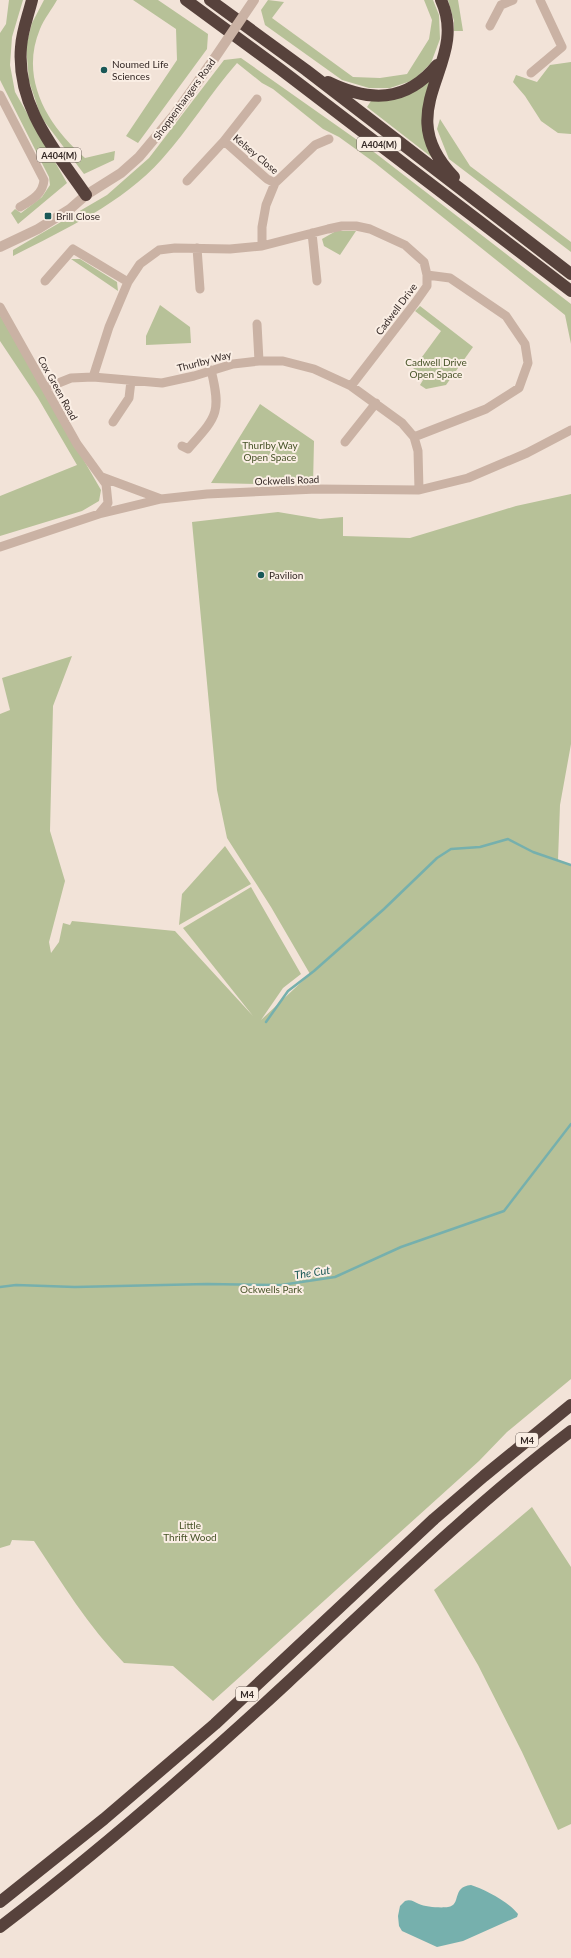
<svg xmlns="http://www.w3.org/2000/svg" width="571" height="1958" font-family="Lato,sans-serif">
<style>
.green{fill:#b7c198}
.water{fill:#76b0ad}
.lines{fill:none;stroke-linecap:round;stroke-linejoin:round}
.stream{stroke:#76b0ad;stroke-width:2.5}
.minor{stroke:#cab2a4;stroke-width:9}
.tertiary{stroke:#cab2a4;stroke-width:10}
.motorway{stroke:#57423c;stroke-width:12}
.tertiary-bridge{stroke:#cab2a4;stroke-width:10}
.poi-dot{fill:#1a5857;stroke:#faeee4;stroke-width:1.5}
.labels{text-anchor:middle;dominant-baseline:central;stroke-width:4;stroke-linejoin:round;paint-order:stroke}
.shield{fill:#faeee4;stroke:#70645f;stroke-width:1}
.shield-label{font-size:9px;font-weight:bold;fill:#352926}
.poi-label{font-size:10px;fill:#352926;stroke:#faeee4;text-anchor:start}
.street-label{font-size:10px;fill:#352926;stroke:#faeee4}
.park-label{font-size:10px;fill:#485429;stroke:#faeee4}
.water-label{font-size:11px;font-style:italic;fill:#1a5857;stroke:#faeee4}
</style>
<rect width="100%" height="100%" fill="#f2e3d8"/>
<!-- green -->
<path class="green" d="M9,0h14l-11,37 -2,28 5,27 52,91 -49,41 -7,-11 4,-4 6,4 21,-16 8,-12 -1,-8 -49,-97v-47l6,-9z
M44,0h13c-5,9 -13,19 -17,29 -21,50 8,97 45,129l30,-7 -1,9 -30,14 -43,-57 -12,-36 -3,-35 6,-23z
M133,0h25l50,34 -1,15 -69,94 -12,-7 51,-76 -1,-31z
M268,0l16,2 -12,16 81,59 27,1 27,-4 22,-35 3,-19 -8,-20h9l6,15 1,24 -9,24 -17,17 -24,8h-21l-27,-8 -77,-55 -4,-15z
M448,0h10l5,31h-9v-10z
M241,58l129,91 201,155v40l-6,-29 -190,-152 -36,-26 -16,-8 -50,-40 -11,-6 -25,-20c-27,31 -48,66 -75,96 -40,45 -97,70 -149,97v-6l94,-55 42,-37 75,-98z
M571,62v72l-13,-1 -17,-12 -16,-25 -12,-14 3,-7 21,7 13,-17z
M430,79l4,80 -67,-52 4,-6z
M440,119l30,47 101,76v10l-122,-93 -12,-30z
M336,231h20l-16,24 -16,-9 -2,-7z
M71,259h9l37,23 1,9z
M160,305l30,22 1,16 -45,2v-9z
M420,306l53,41 -27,38 -20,4 -6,-4 3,-5 -12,-8 30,-41 -26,-20z
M0,315l101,175 -2,11 -17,10 -82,25v-40l77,-31 -39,-67 -38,-57z
M260,404l54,37 -1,44 -102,-2z
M571,494v250l-11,61 -2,55 13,5v514l-64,53 -28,29 -266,240 -40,-35 -49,-3c-36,-37 -62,-80 -90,-122l-22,-1 -2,5 -10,3v-834l10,-4 -8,-32 70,-22 -19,50 -3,125 15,50 -16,61 2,11 8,-11 4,-19 7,2 2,-4 103,10 78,85 -70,-88 68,-41 50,87 -18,14 -22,32 49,-46 -39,-67 -44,-69 -10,-48 -25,-268 86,-10 42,7 23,-2v19l67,2 106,-32z
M225,846l26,38 -72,41 3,-31z
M532,1507l39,60v257l-13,6 -36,-78 -44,-87 -44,-75z"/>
<!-- water -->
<path class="water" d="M471,1885c13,4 38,17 47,29l-1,3 -54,24 -26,6 -35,-16 -3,-5 -1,-10 2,-10 5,-5c6,-2 9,1 14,3 6,3 22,4 29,3 14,-2 3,-20 23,-22z"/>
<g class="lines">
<!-- stream -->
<path class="stream" d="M266,1022l22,-31 26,-20 70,-62 53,-51 14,-9 29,-2 28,-8 25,13 38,13
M0,1287l16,-2 59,2 132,-3 74,1 54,-8 66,-30 103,-36 67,-87"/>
<!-- minor -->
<path class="minor" d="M490,26l11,-21 12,-5
M531,73l31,-26 -22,-47
M0,95l44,85c-1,14 -12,20 -24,27
M224,141l43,38 8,4
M187,181l37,-40 33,-42
M312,233l5,48
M262,246v-19l4,-22 9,-22 40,-38 14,-6
M197,248l3,41
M45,281l28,-32 55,33
M0,307l77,137 29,40 2,19 -9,11
M257,324l2,37
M93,377l16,-50 19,-45 12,-18 19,-14 16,-2 55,1 32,-3 66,-17 14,-3h14l14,3 35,16 19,17 3,13v11l-12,17 -64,83
M46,388l25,-10 22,-1 69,6 32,-7 39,-12 26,-3h24l31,8 37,17 51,37 12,14 4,14 1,39
M113,422l16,-24 2,-17
M414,437l72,-28 33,-21 9,-25 -3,-19 -19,-28 -56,-38 -23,-3
M345,442l31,-39
M182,446l6,3c28,-32 34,-35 23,-79
M102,477l59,22
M0,547l99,-33 62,-15 46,-5 110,-5 102,1 49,-12 59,-25 44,-23"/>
<!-- tertiary -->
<path class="tertiary" d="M0,247l38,-18 32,-20 16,-14 35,-22 18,-16 36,-43 39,-55"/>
<!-- motorway -->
<path class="motorway" d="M32,0c-4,16 -10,31 -11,47 -5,59 34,103 65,148
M186,0l94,69 291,222
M210,0l96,70 265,204
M441,0c30,65 -54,108 13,177
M328,82c41,20 78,21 109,-17
M0,1902l104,-83 111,-95 219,-205 50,-43 87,-71
M0,1927c100,-76 195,-159 287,-244 93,-86 183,-175 284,-252"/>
<!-- tertiary-bridge -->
<path class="tertiary-bridge" d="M214,59l40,-59"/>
</g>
<!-- markers -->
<g class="poi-dot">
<circle cx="104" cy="70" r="4"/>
<rect x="44" y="212" width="8" height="8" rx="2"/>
<circle cx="261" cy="575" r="4"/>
</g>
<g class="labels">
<!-- shield labels -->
<g class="shield">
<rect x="357" y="137" width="44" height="14" rx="3"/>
<rect x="37" y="148" width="44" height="14" rx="3"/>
<rect x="516" y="1433" width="22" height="14" rx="3"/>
<rect x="236" y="1687" width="22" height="14" rx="3"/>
</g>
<g class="shield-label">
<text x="379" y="144">A404(M)</text>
<text x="59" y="155">A404(M)</text>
<text x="527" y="1440">M4</text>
<text x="247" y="1694">M4</text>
</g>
<!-- poi labels -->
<g class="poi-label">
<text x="112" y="64">Noumed Life<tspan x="112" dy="12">Sciences</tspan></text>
<text x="56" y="216">Brill Close</text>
<text x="269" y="575">Pavilion</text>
</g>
<!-- street labels -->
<g class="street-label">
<text transform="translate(184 99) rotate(-54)">Shoppenhangers Road</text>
<text transform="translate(256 154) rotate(40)">Kelsey Close</text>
<text transform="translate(396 309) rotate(-53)">Cadwell Drive</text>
<text transform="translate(204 361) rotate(-15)">Thurlby Way</text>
<text transform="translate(58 388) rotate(61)">Cox Green Road</text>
<text transform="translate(287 480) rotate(-2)">Ockwells Road</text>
</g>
<!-- park labels -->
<g class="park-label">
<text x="436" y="362">Cadwell Drive<tspan x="436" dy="12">Open Space</tspan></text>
<text x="270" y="445">Thurlby Way<tspan x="270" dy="12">Open Space</tspan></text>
<text x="271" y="1289">Ockwells Park</text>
<text x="190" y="1525">Little<tspan x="190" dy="12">Thrift Wood</tspan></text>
</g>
<!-- water labels -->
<g class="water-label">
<text transform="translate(312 1272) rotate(-9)">The Cut</text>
</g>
</g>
</svg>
